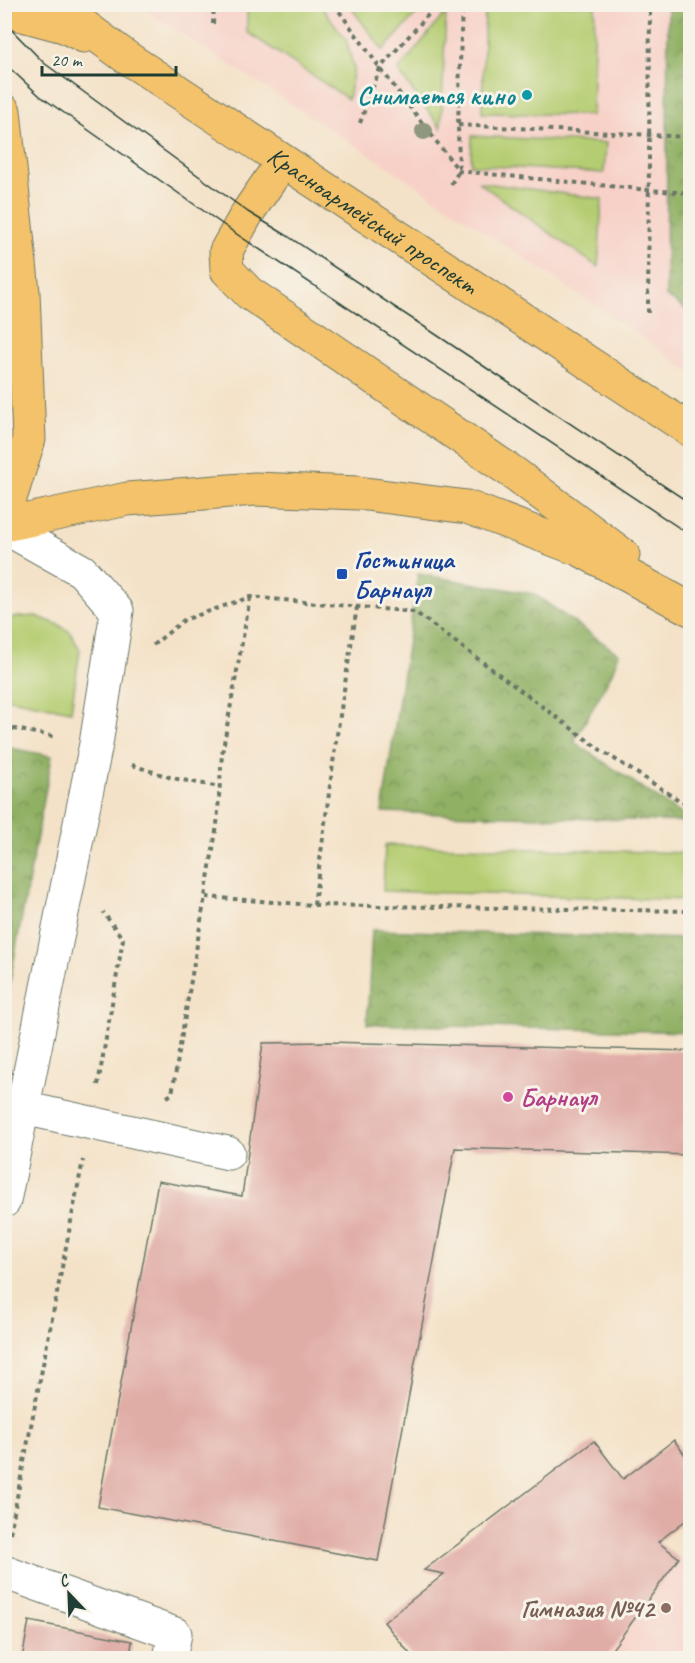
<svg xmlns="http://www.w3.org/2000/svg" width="695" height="1663" font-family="Caveat,sans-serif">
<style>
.built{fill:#f7d1c8}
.grass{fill:#b5cd72;stroke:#6a8553;stroke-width:1.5}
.forest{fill:url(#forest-crowns);stroke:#58764c;stroke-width:1.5}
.building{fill:#e0aca6}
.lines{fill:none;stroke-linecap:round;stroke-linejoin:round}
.minor-casing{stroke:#6a7768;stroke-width:35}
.major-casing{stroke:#6a7768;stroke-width:35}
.path{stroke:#6a7768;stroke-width:4;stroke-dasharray:4.5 4.5;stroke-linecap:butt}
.minor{stroke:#fff;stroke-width:33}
.major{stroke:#f4c26a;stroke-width:33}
.tram{stroke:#1f3d34;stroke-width:1.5}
.tree{fill:#8f977d}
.culture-dot{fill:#0f9aa8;stroke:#f7f3e8;stroke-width:2}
.transit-dot{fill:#1a4fb4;stroke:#f7f3e8;stroke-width:2}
.hotel-dot{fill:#d1479c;stroke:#f7f3e8;stroke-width:2}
.education-dot{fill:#8d6e63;stroke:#f7f3e8;stroke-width:2}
.labels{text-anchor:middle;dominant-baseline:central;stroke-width:6;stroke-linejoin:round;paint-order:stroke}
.culture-label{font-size:26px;font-weight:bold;fill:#0d838f;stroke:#f7f3e8;text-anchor:end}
.street-label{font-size:26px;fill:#1f3d34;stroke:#f7f3e8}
.transit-label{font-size:26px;font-weight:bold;fill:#164399;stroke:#f7f3e8;text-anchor:start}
.hotel-label{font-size:26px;font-weight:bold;fill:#b23c85;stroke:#f7f3e8;text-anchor:start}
.education-label{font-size:26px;font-weight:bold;fill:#785e54;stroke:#f7f3e8;text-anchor:end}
</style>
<defs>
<pattern id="forest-crowns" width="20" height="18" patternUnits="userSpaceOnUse" patternTransform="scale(1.5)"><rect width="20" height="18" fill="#90b064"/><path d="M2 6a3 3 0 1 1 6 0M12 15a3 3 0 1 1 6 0" fill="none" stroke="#759053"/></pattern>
</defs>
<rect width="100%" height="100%" fill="#f7f3e8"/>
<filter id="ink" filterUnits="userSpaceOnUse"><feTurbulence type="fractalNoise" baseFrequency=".0167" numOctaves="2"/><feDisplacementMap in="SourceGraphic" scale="12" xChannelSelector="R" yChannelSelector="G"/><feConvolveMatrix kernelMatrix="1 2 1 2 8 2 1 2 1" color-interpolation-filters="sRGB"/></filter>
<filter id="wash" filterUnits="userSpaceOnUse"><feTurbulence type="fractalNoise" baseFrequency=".008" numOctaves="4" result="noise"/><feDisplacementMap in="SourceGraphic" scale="24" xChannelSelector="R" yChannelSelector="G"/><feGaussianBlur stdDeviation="1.35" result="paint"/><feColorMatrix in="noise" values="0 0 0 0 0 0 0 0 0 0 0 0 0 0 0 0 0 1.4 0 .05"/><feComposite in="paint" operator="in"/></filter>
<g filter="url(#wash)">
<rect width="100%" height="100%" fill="#f4e2c8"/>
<!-- built -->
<path class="built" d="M137,5h553v367l-54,-39 -255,-171z
M679,1558h11v100h-85z"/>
<!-- grass -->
<path class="grass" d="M247,5h73l26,34 8,30 -6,30 -101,-67z
M349,5h76l-42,45z
M485,5h110l-3,110 -110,-2z
M446,12l-5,116 -43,-57z
M472,136l134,7 -2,30 -133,-8z
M478,182l124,17 -4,68z
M36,616l23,9 11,7 10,18 -9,61 -66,-13v-80z
M385,845l304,8 -1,47 -305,-9z"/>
<!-- forest -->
<path class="forest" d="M668,5h22v307l-24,-16z
M418,574l116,20 85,60 -8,21 -37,67 116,78v2l-308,-10z
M5,747l47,9 -47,251 -1,-260z
M372,930l318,9v93l-323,-8z"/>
<g id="blocks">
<!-- building -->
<path class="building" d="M327,1042l363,9v104l-235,-7 -77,413 -280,-54 60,-326 84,15 21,-153z
M674,1440l16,22v55l-32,25 21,16 -74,101h-191l-30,-37 60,-48 -20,-4 170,-129 29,38z
M29,1621l103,20 -2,18h-108z"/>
</g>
</g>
<g filter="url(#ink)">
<use href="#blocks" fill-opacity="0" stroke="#6a7768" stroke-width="1.5"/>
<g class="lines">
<!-- minor casing -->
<g class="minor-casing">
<path id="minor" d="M4,527l78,44 35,40 -21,133 -92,457
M23,1108l205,45
M4,1572l171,62 -5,24"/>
</g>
<!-- major casing -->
<g class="major-casing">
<g id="major">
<path id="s1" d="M60,4l8,10 58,43 564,373"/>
<path d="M4,10l60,16 20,10"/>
<path d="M4,111l19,181 6,147 -25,78"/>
<path d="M283,161l-35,51 -22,39 1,19 22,23 266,181 108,81"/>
<path d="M4,525l123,-26 128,-10 103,4 109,14 114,43 109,59"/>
</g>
</g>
<!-- path -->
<path class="path" d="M334,4l46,64 79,103 190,19 41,3
M213,24l1,-20
M360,123l20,-55 58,-64
M458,125l232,12
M451,184l8,-13 -1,-46 4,-121
M648,313l2,-309
M153,645l31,-25 66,-23 165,15 187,139 88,56
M4,727l53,10
M132,765l40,13 48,9
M206,897l108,8 376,6
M314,905l22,-164 21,-134
M98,1085l25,-146 -20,-27
M167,1097l5,-3 45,-269 5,-71 28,-156
M10,1533l73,-373"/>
<!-- minor -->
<use href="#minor" class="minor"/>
<!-- major -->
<use href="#major" class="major"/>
<!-- tram -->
<path class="tram" d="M4,22l40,41 204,149 38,23 404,268
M4,63l36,33 195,137 455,302"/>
</g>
<!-- trees -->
<circle class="tree" cx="424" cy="131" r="9"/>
</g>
<!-- markers -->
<circle class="culture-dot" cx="527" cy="95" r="6"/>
<rect class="transit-dot" x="336" y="568" width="12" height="12" rx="3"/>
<circle class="hotel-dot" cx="508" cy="1097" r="6"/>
<circle class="education-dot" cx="666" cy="1608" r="6"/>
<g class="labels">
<!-- culture labels -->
<g class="culture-label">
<text x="515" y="95">Снимается кино</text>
</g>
<!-- street labels -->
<g class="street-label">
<text stroke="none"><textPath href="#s1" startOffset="381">Красноармейский проспект</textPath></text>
</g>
<!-- transit labels -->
<g class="transit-label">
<text x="354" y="559">Гостиница<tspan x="354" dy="30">Барнаул</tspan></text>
</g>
<!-- hotel labels -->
<g class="hotel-label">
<text x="520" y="1097">Барнаул</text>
</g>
<!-- education labels -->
<g class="education-label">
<text x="654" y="1608">Гимназия №42</text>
</g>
</g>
<!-- margin -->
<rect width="695" height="1663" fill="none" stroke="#f7f3e8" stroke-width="24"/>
<!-- north arrow -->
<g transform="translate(69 1594) rotate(337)" stroke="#f7f3e8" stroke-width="4.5" paint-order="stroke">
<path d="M0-4.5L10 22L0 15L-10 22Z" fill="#1f3d34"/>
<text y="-9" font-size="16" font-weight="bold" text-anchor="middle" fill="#1f3d34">С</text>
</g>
<!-- scale -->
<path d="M42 66v9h134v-9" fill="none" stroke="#1f3d34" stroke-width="3"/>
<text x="51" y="66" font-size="18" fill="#1f3d34" stroke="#f7f3e8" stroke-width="4.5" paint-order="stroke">20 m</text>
</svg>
